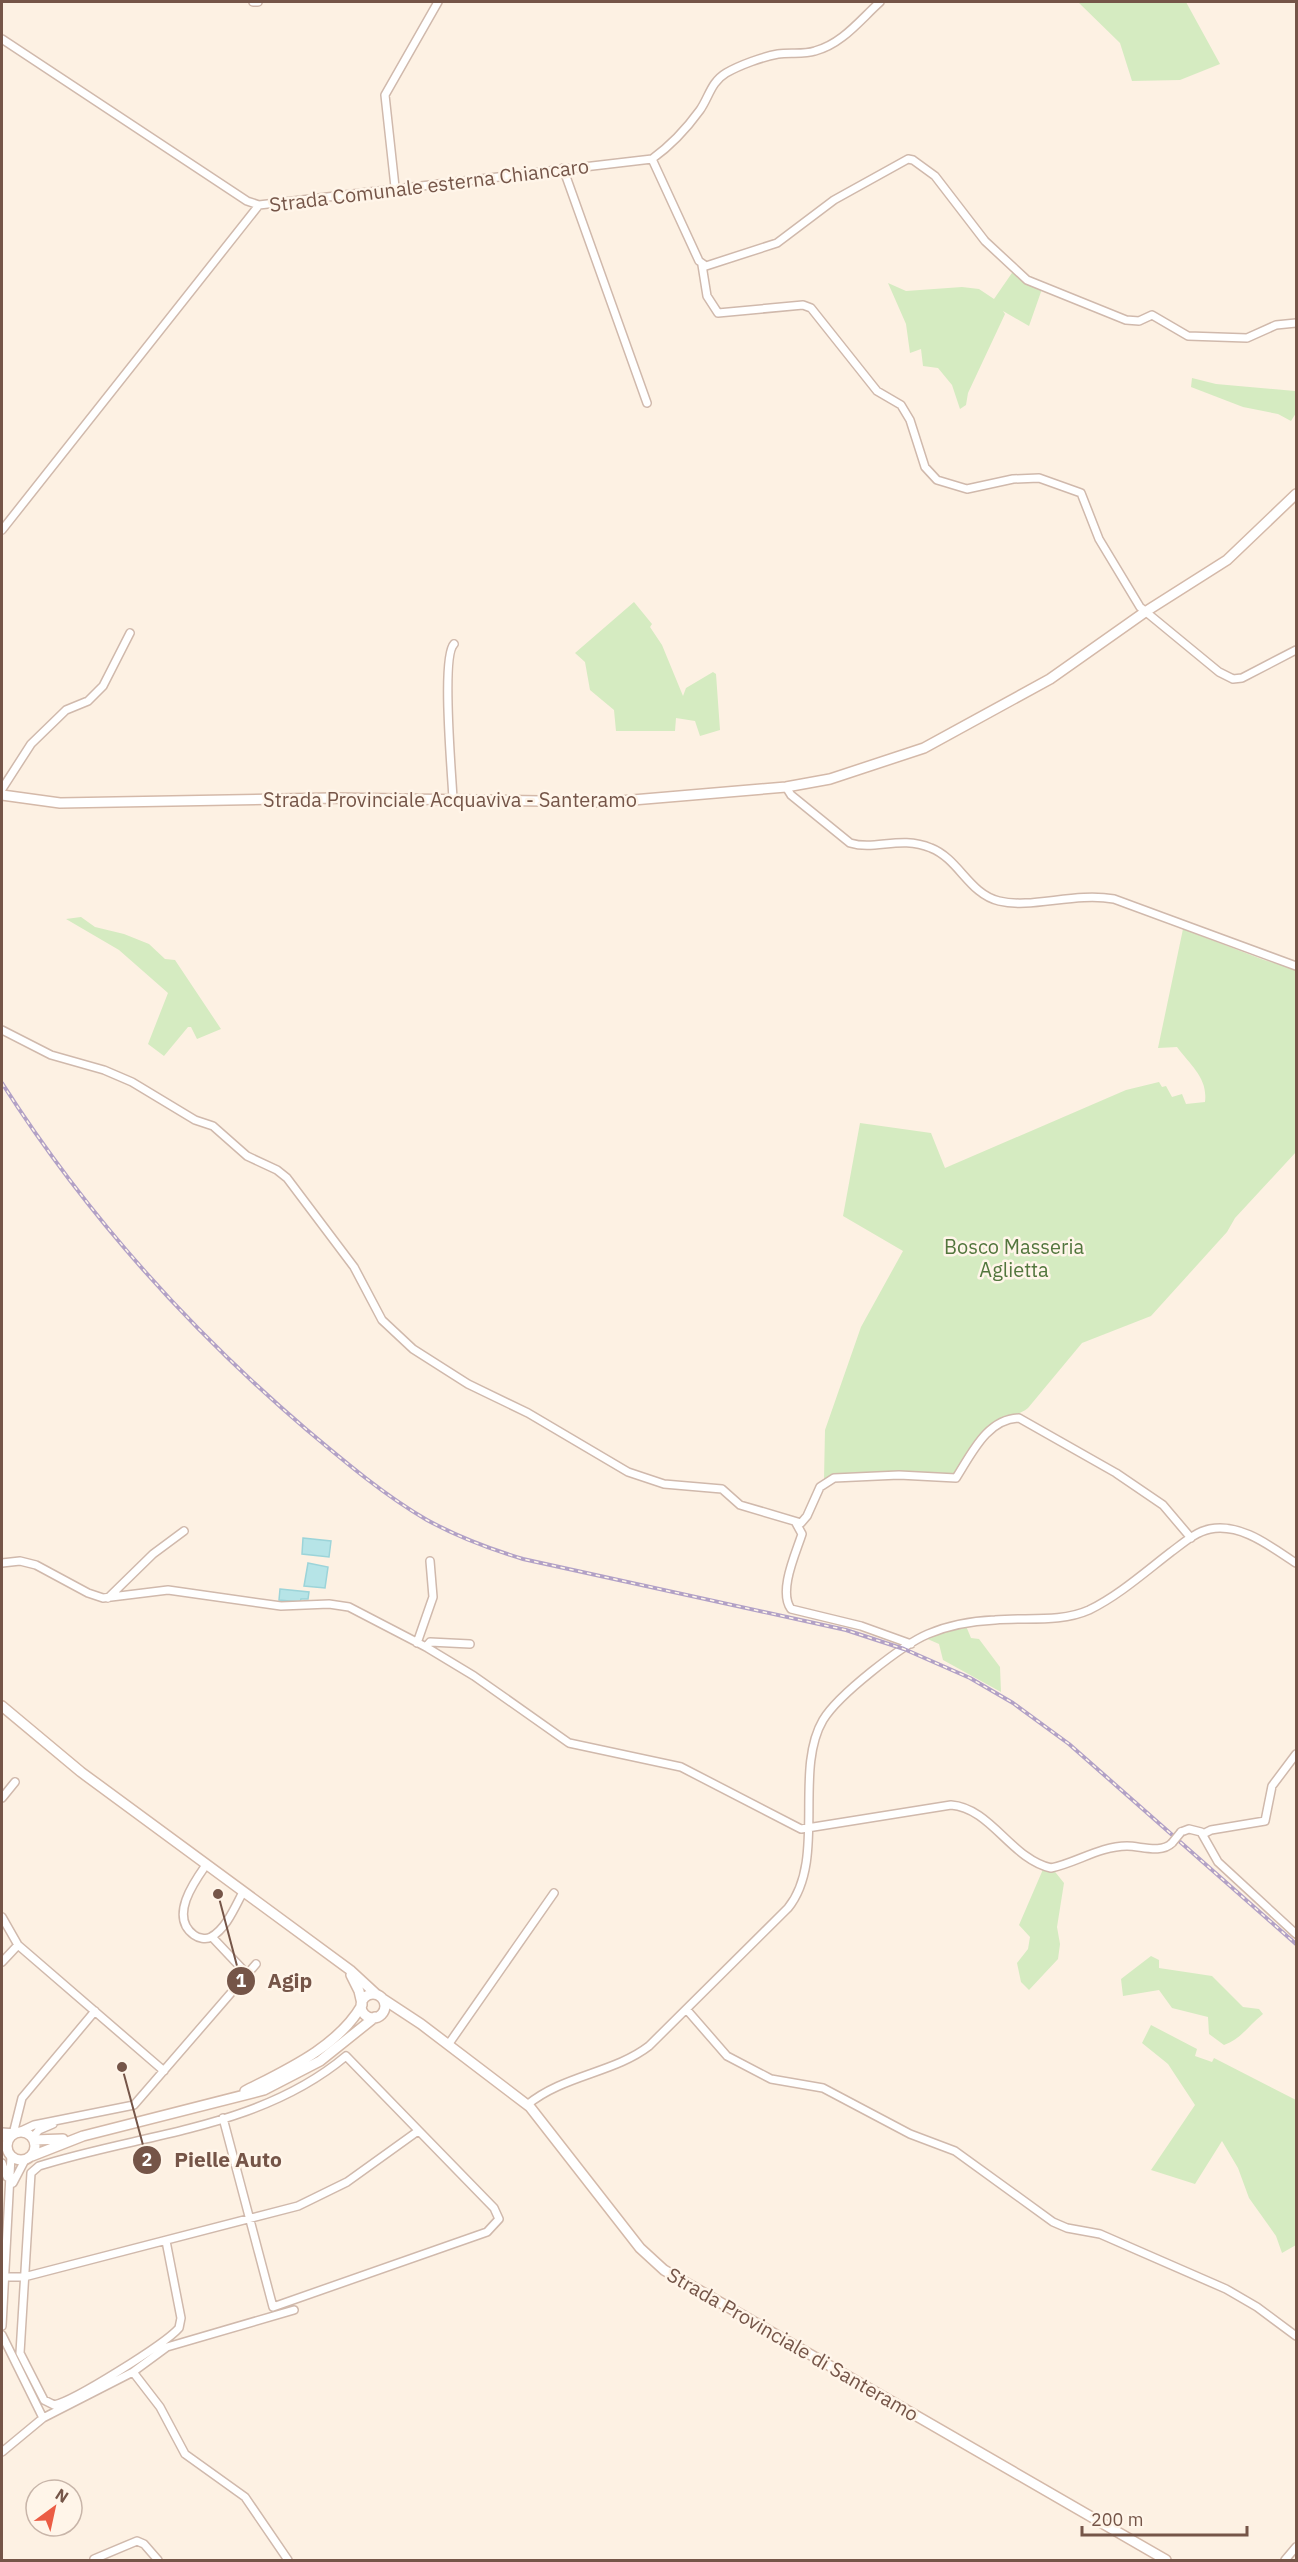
<svg xmlns="http://www.w3.org/2000/svg" width="1298" height="2562" font-family="'IBM Plex Sans',sans-serif">
<style>
.green{fill:#d5ebc1}
.water{fill:#b6e4e7;stroke:#9cd4d9;stroke-width:1.5}
.lines{fill:none;stroke-linecap:round;stroke-linejoin:round}
.street-casing{stroke:#d0b9ac;stroke-width:10}
.secondary-casing{stroke:#d4b9a9;stroke-width:12}
.street{stroke:#fff;stroke-width:7}
.secondary{stroke:#fff;stroke-width:9}
.rail-casing{stroke:#b2a1c6;stroke-width:4}
.rail{stroke:#fff5e9;stroke-width:1.5;stroke-dasharray:4.5;stroke-linecap:butt}
.street-bridge-casing{stroke:#d0b9ac;stroke-width:10;stroke-linecap:butt}
.street-bridge{stroke:#fff;stroke-width:7}
.labels{text-anchor:middle;dominant-baseline:central;stroke-width:5;stroke-linejoin:round;paint-order:stroke}
.street-label{font-size:20px;fill:#755548;stroke:#fff5e9}
.park-label{font-size:20px;fill:#52763d;stroke:#fff5e9}
.leader{fill:none;stroke:#755548;stroke-width:2}
.callout-dot{fill:#755548;stroke:#fff5e9;stroke-width:2}
.mark-label{font-size:18px;text-anchor:middle;font-weight:bold;fill:#fff}
.callout-label{font-size:21px;text-anchor:middle;font-weight:bold;fill:#755548;stroke:#fff5e9;stroke-width:5;stroke-linejoin:round;paint-order:stroke}
</style>
<rect width="100%" height="100%" fill="#fdf1e3"/>
<!-- green -->
<path class="green" d="M1078,2h108l34,62 -40,16 -48,1 -12,-38z
M1014,270l4,8 24,11 -13,37 -26,-15 2,3 -37,79 -2,12 -6,4 -8,-24 -14,-17 -15,-2 -2,-17 -11,4 -4,-29 -18,-41 18,8 56,-4 17,2 15,10z
M1192,378l24,6 79,7 1,22 -5,8 -13,-7 -35,-7 -52,-20z
M634,602l18,22 -2,3 12,18 21,51 3,-8 27,-16 3,2 4,56 -20,6 -5,-15 -19,-3 -1,13h-59l-2,-21 -24,-20 -5,-28 -10,-9z
M81,917l14,10 29,7 25,10 16,15 10,1 46,69 -24,10 -6,-12h-3l-24,29 -16,-12 20,-51 -49,-43 -53,-31z
M1183,929l81,31 32,9v183l-61,66 -8,14 -76,84 -69,27 -54,65c-11,9 -23,7 -35,15 -13,8 -30,40 -39,54l-78,-5 -52,7 1,-49 36,-103 42,-76 -60,-35 17,-93 71,10 14,35 181,-78 33,-8 3,5 4,-1 6,11 10,-3 4,10 19,-2c3,-24 -14,-36 -28,-55l-19,1z
M966,1626l5,12 8,1 21,28 1,25 -58,-32 -4,-16 -16,-7z
M1044,1867l8,1 12,15 -7,44 3,17 -2,15 -29,31 -8,-8 -4,-19 11,-14 2,-12 -11,-12z
M1151,1956l8,4v8l53,8 31,31 16,2 4,5c-14,11 -22,25 -39,31l-15,-11 -1,-17 -36,-9 -13,-18 -36,6 -2,-17z
M1151,2025l46,24 -2,7 17,6 2,-4 82,42v145l-14,8 -6,-17 -27,-38 -11,-30 -16,-27 -27,43 -44,-14 44,-65 -27,-41 -26,-21z"/>
<!-- water -->
<path class="water" d="M303,1538l28,3 -2,16 -27,-3z
M308,1563l20,4 -3,21 -21,-2z
M280,1589l29,3 -1,7h-7l-1,3 -21,-2z"/>
<g class="lines">
<!-- street casing -->
<g class="street-casing">
<path id="street" d="M253,2h5
M2,39l245,162 12,4
M652,159l47,102 7,5 71,-23 57,-43 74,-41 5,1 22,16 50,65 42,39 99,40 13,1 13,-6 36,21 59,2 29,-13 20,-2
M563,168l84,235
M395,187l-10,-92 53,-93
M702,265l5,31 11,17 85,-8 8,3 66,83 24,14 9,15 15,47 12,13 30,9 46,-10 26,-1 42,15 18,46 41,68 79,65 14,7 9,-1 54,-28
M2,530l257,-325 393,-46c18,-13 35,-31 48,-49 9,-13 11,-28 26,-37 14,-8 36,-16 52,-19 12,-2 25,1 37,-3 27,-7 45,-31 65,-49
M786,787l5,8 59,48c26,8 50,-8 81,5 28,11 38,46 68,53 33,8 75,-9 115,-2l182,67
M2,789l29,-45 35,-34 22,-9 15,-15 27,-53
M453,799c-1,-24 -12,-142 1,-155
M2,1030l49,25 53,15 28,12 63,38 18,6 34,30 30,14 10,8 67,89 28,53 31,29 55,35 60,29 100,59 36,12 58,5 18,16 61,18 6,-7 13,-29 14,-9 65,-3 57,3c16,-25 31,-59 63,-60l97,55 47,32 28,33
M796,1523l6,11c-6,19 -24,57 -11,75l70,17 50,18
M2,1563l18,-2 16,4 52,28 15,5 65,-8 113,16 48,-2 20,3 77,40 48,29 95,67 112,24 120,62 150,-24c40,3 60,54 100,63 25,-5 49,-22 76,-22 14,0 34,8 45,-3
M108,1598l45,-44 31,-23
M417,1643l16,-46 -3,-36
M426,1647l4,-5 40,2
M2,1798l13,-16
M1181,1832l8,-3 12,3 17,30 78,72
M1203,1834l8,-4 54,-9 7,-35 24,-32
M206,1865c-12,17 -37,52 -12,70 4,3 12,5 17,2 15,-8 24,-30 32,-45
M2,1917l16,28 146,126
M212,1937l35,37
M2,1962l16,-17
M687,2010l40,46 44,23 52,9 87,46 45,17 98,71 14,6 33,6 126,55 31,18 39,29
M448,2045l106,-152
M527,2105c36,-30 87,-32 122,-59l139,-138c39,-48 5,-137 35,-188 15,-25 79,-75 105,-86 21,-9 45,-13 67,-14 30,-3 65,3 94,-10 29,-14 56,-38 82,-58 11,-8 24,-20 39,-23 32,-6 61,18 86,34
M2,2132l14,1
M19,2132l15,-7 100,-20 122,-141
M13,2134l9,-36 73,-87
M2,2136l6,3
M33,2137l6,-7 14,-6
M2,2163l5,14
M13,2183l12,-23
M166,2241l15,77 -2,10c-14,16 -105,73 -125,77l-10,-5 -24,-47 11,-180 8,-7c104,-33 220,-37 307,-110l148,152 5,11 -12,13 -214,75 -50,-189
M5,2277h19l274,-71 49,-24 71,-51
M2,2326l9,-170
M2,2335l41,83
M133,2372l27,35 25,47 60,43 43,63
M2,2452l41,-34 90,-46 34,-25 127,-37
M94,2559l43,-18 7,3 14,16
M1285,2560l11,-13"/>
</g>
<!-- secondary casing -->
<g class="secondary-casing">
<path id="secondary" d="M2,795l58,8 271,-5 278,4 177,-15 44,-8 94,-31 126,-69 95,-67 82,-52 69,-66
M2,1706l79,66 269,198 26,24
M351,1975l8,16 3,13
M361 2006a12 12 0 1 1 24 0a12 12 0 1 1-24 0Z
M383,1999l38,25 109,83 110,141 24,22 502,290
M245,2091c41,-21 93,-44 117,-86
M7 2146a14 14 0 1 1 28 0a14 14 0 1 1-28 0Z
M34,2140l29,-1
M32,2156l51,-20 181,-46 56,-29 55,-44"/>
</g>
<!-- street -->
<use href="#street" class="street"/>
<!-- secondary -->
<use href="#secondary" class="secondary"/>
<!-- rail casing -->
<g class="rail-casing">
<path id="rail" d="M2,1083c83,130 188,247 305,347 38,32 77,65 120,90 31,17 63,29 96,39l323,71 58,19 66,29 43,25 56,41 227,200"/>
</g>
<!-- rail -->
<use href="#rail" class="rail"/>
<!-- street-bridge casing -->
<g class="street-bridge-casing">
<path id="street-bridge" d="M1172,1843l9,-11"/>
</g>
<!-- street-bridge -->
<use href="#street-bridge" class="street-bridge"/>
</g>
<g class="labels">
<!-- street labels -->
<g class="street-label">
<text transform="translate(429 185) rotate(-7)">Strada Comunale esterna Chiancaro</text>
<text x="450" y="799">Strada Provinciale Acquaviva - Santeramo</text>
<text transform="translate(793 2344) rotate(30)">Strada Provinciale di Santeramo</text>
</g>
<!-- park labels -->
<g class="park-label">
<text x="1014" y="1246">Bosco Masseria<tspan x="1014" dy="23">Aglietta</tspan></text>
</g>
</g>
<!-- callouts -->
<path class="leader" d="M218 1894L241 1981M122 2067L147 2160"/>
<g class="callout-dot">
<circle cx="218" cy="1894" r="6"/>
<circle cx="122" cy="2067" r="6"/>
<circle cx="241" cy="1981" r="15"/>
<circle cx="147" cy="2160" r="15"/>
</g>
<g class="mark-label">
<text x="241" y="1987">1</text>
<text x="147" y="2166">2</text>
</g>
<g class="callout-label">
<text x="290" y="1988">Agip</text>
<text x="228" y="2167">Pielle Auto</text>
</g>
<!-- border -->
<rect width="1298" height="2562" fill="none" stroke="#755548" stroke-width="6"/>
<!-- north arrow -->
<g transform="translate(54 2508) rotate(33)"><circle r="28" fill="#fff5e9" stroke="#c8b5a9" stroke-width="1.5"/>
<path d="M0-4.5L10 22L0 15L-10 22Z" fill="#eb5c44"/>
<text y="-9" font-size="16" font-weight="bold" text-anchor="middle" fill="#755548">N</text>
</g>
<!-- scale -->
<path d="M1082 2526v9h165v-9" fill="none" stroke="#755548" stroke-width="3"/>
<text x="1091" y="2526" font-size="18" fill="#755548" stroke="#fff5e9" stroke-width="4.5" paint-order="stroke">200 m</text>
</svg>
